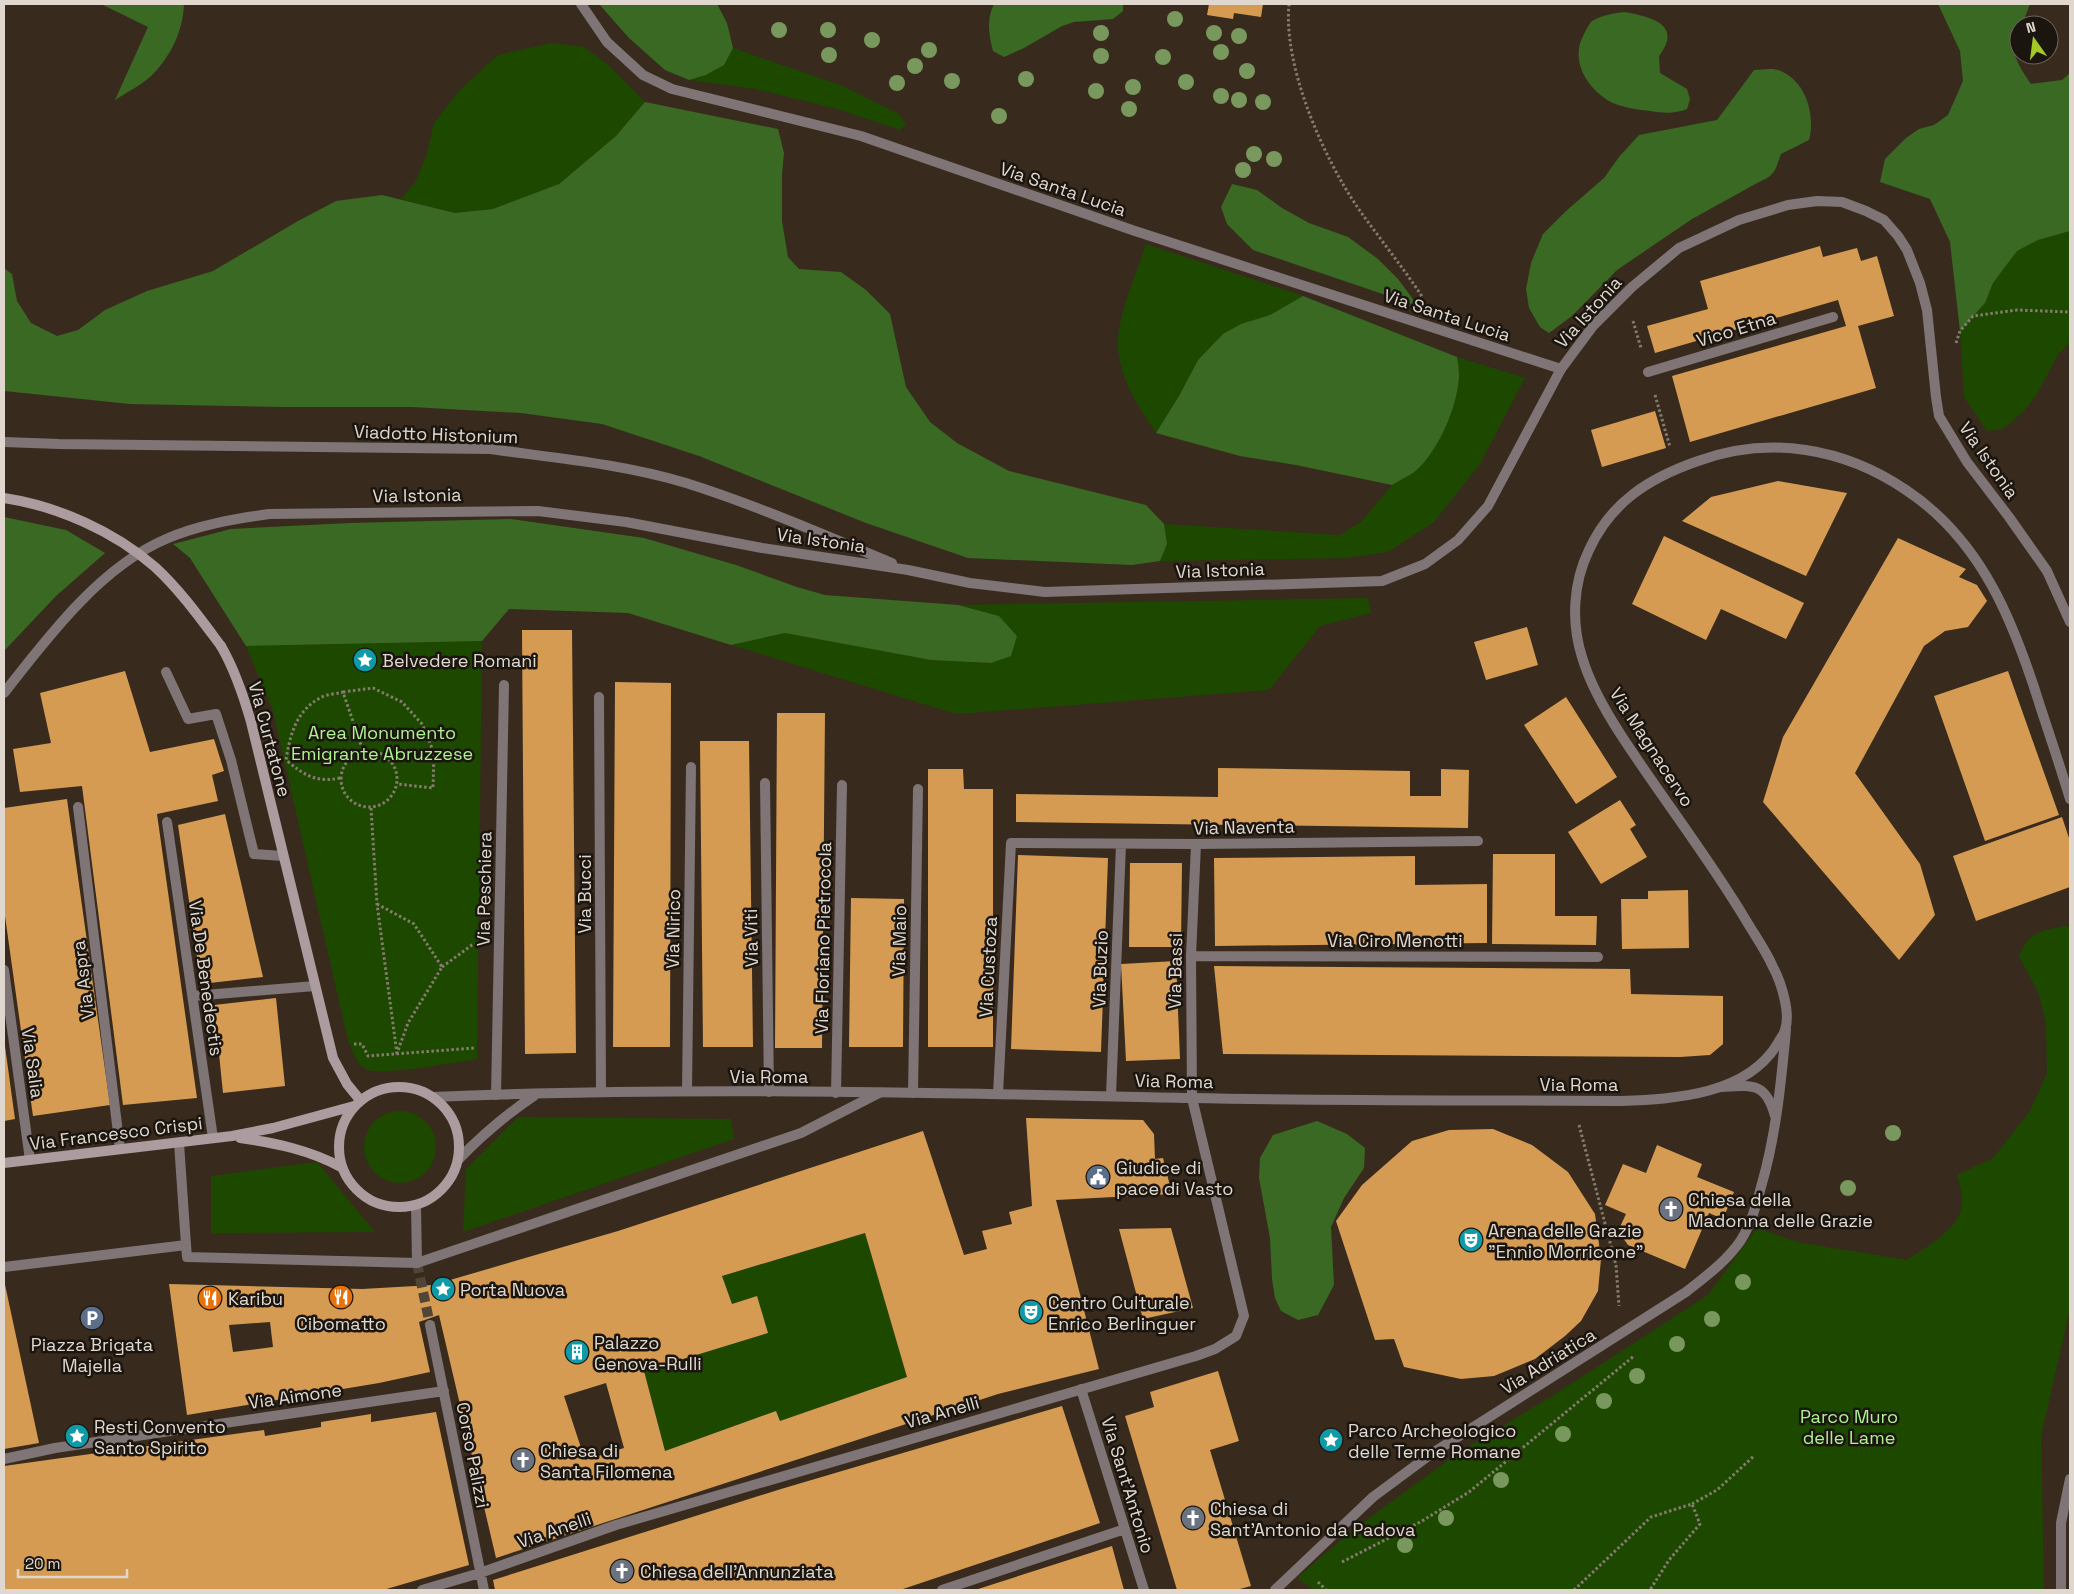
<svg xmlns="http://www.w3.org/2000/svg" width="2074" height="1594" font-family="'Space Grotesk',sans-serif">
<style>
.green{fill:#1d4800}
.forest{fill:#3a6923}
.building{fill:#d59b52;fill-rule:evenodd}
.lines{fill:none;stroke-linecap:round;stroke-linejoin:round}
.minor-tunnel{stroke:#514538;stroke-width:10;stroke-dasharray:10 5;stroke-linecap:butt}
.path{stroke:#857b6f;stroke-width:3;stroke-dasharray:2.5 2.5;stroke-linecap:butt}
.service{stroke:#7f7476;stroke-width:10}
.pedestrian{stroke:#7f7476;stroke-width:10}
.minor{stroke:#7f7476;stroke-width:10}
.tertiary{stroke:#7f7476;stroke-width:10}
.secondary{stroke:#ac9b9f;stroke-width:10}
.secondary-bridge{stroke:#ac9b9f;stroke-width:10}
.tree{fill:#79985d}
.labels{text-anchor:middle;dominant-baseline:central;stroke-width:5;stroke-linejoin:round;paint-order:stroke}
.street-label{font-size:18px;fill:#e0d8cf;stroke:#1b150f}
.poi-label{font-size:18px;fill:#e0d8cf;stroke:#1b150f;text-anchor:start}
.park-label{font-size:18px;fill:#aef191;stroke:#1b150f}
</style>
<rect width="100%" height="100%" fill="#382b1d"/>
<!-- green -->
<path class="green" d="M552,43l32,4 23,17 38,38 -29,34 -57,48 -66,25 -38,4 -54,-14 15,-18 11,-28 7,-30 25,-32 39,-36z
M733,48l110,38 56,28 7,11 -6,5 -63,-21 -81,-20 -67,-9c25,-7 32,-9 44,-32z
M2070,231v112l-11,10 -22,41 -13,17 -21,18 -16,2 -23,-34 -4,-66 25,-28 8,-20 24,-32 21,-11z
M1146,244l157,52 -33,19 -29,9 -43,36 -19,36 -23,37c-17,-26 -36,-53 -38,-85 -2,-29 19,-76 28,-104z
M1457,357l68,21 -45,86 -46,58 -46,30 -42,6 -186,3 7,-17 -3,-20 175,11 21,-12 32,-38 22,-13 40,-68 5,-27z
M1368,598l3,15 -51,13 -51,64 -313,24 -225,-69 54,-12 146,27 60,3 8,-47 -41,-11z
M482,641l-5,418c-19,3 -96,17 -109,11 -11,-4 -15,-19 -20,-29l-75,-330 -27,-65z
M2064,926l6,1v382l-29,127 3,154h-729l-18,-12 52,-45 109,-80 99,-60 151,-98 49,-67 40,14 110,18c18,-12 48,-29 54,-50 3,-12 -1,-25 -4,-35l36,-17 37,-47 17,-38 -1,-50 -8,-31 -19,-36c10,-24 21,-25 45,-30z
M364 1147a36 36 0 1 1 72 0a36 36 0 1 1-72 0Z
M518,1117l213,2 3,20 -271,93 3,-63z
M317,1162l58,70 -164,1v-57z
M865,1233l42,144 -127,44 -4,-10 -111,40 -21,-80 113,-74 -25,7 -10,-28z"/>
<!-- forest -->
<path class="forest" d="M101,4h83c-1,26 -12,50 -30,69 -10,11 -27,19 -39,27l33,-73z
M599,4h118l10,19 6,25 -9,17 -18,10 -17,5 -24,-10 -36,-32z
M994,4h129v7l-10,8 -39,3 -12,4 -38,22 -20,9 -11,-6c-4,-16 -7,-31 1,-47z
M1938,4h92l-8,21h-3c0,7 -3,12 -5,19 -2,13 10,30 17,40l31,-4 8,-7v158l-32,9 -21,11 -24,32 -8,20 -25,28 -10,-89 -20,-43 -50,-17 5,-23 21,-21 13,-9 15,-4 14,-10 15,-34 -3,-30z
M1625,12c26,5 58,12 34,44l1,17 27,16 3,10 -3,10c-12,5 -24,4 -37,2 -17,-2 -34,-4 -47,-14 -20,-15 -32,-40 -19,-63 2,-4 5,-10 8,-13 10,-6 22,-8 33,-9z
M1754,70c7,0 17,-2 24,0 27,9 38,44 31,70l-28,14c-6,16 -5,21 -22,28l-67,37 -75,51 -45,46 -23,17 -9,-6 -11,-19 -3,-19 5,-26 12,-29 23,-23 38,-33 15,-21 20,-22 78,-15z
M645,102l133,27 6,24 -2,21v47l6,36 11,12 42,3 25,18 24,24 16,73 24,35 27,21 52,28 137,34 18,19 3,20 -7,17 -28,4 -164,-7 -102,-35 -167,-67 -97,-32 -81,-11 -109,-6h-126l-156,-3 -126,-13v-123l8,6 5,27 14,22 26,13 21,-6 27,-20 42,-19 66,-20 85,-50 38,-20 46,-6 73,18 38,-4 66,-25 57,-48z
M1232,184l25,6 25,18 27,15 39,14 30,22 20,20 20,27 -165,-56 -26,-26 -6,-17z
M1303,296l154,61c1,6 2,13 2,19 -1,30 -22,79 -46,97 -7,4 -14,8 -21,12l-96,-20 -56,-9 -84,-23 23,-37 19,-36 25,-26 18,-10 29,-9z
M4,517l62,13 39,23 -49,43 -52,55z
M511,519l133,19 92,27 61,22 28,8 133,10 41,11 18,20 -6,20 -20,7 -60,-3 -146,-27 -54,12 -103,-32 -119,-4 -27,32 -236,5 -56,-88 -17,-14 58,-15 119,-6z
M1317,1121l30,13 18,14 -1,20 -20,30 -13,29 3,58 -16,30 -20,5 -17,-9 -6,-13 -3,-19 -2,-41 -11,-60 1,-20 13,-23z"/>
<!-- building -->
<path class="building" d="M1209,4h54l-2,13 -27,-4 -1,6 -26,-4z
M1820,246l3,11 34,-9 4,13 16,-5 17,60 -36,10 18,62 -186,54 -18,-66 174,-50 -8,-26 -183,53 -8,-27 61,-17 -8,-28z
M1655,411l11,37 -64,19 -11,-37z
M1778,481l69,12 -41,83 -124,-55 29,-24z
M1664,536l140,67 -18,36 -65,-30 -15,31 -74,-36z
M1898,538l68,31 -7,8 18,8 10,16 -19,26 -23,4 -21,15 -69,127 65,91 15,51 -36,45 -136,-158 20,-65z
M1527,627l11,38 -52,15 -12,-38z
M522,630h50l4,423 -51,1z
M125,671l25,81 64,-13 10,32 -12,4 6,26 -61,13 40,284 -74,7 -41,-319 -62,6 -7,-43 38,-6 -11,-50z
M2008,671l51,144 -74,26 -51,-145z
M615,682l56,1 -1,364h-57z
M1566,697l51,80 -41,27 -52,-79z
M777,713h48l-3,335h-47z
M700,741h49l4,306h-50z
M1218,768l192,3v25h31v-27l28,1 -1,58 -452,-6v-28l202,3z
M928,769h35l1,20h29v258h-65z
M67,799l43,306 -77,11 -29,-207v-101z
M1620,800l16,25 -6,4 17,28 -46,27 -33,-52z
M225,814l38,163 -62,7 -23,-159z
M2062,817l8,24v46l-94,34 -23,-65z
M1493,854h62v62h42l-1,29 -104,-1z
M1018,855l90,3 -7,194 -90,-3z
M1415,856v29l72,-1v59l-272,3 -1,-88z
M1130,863h52l-1,84h-52z
M1688,890l1,58 -67,1 -1,-50h27v-8z
M851,898l53,1 -1,148h-54z
M1176,961l4,98 -54,2 -5,-97z
M1214,966l416,3 1,25 92,2v48l-13,11 -30,2 -457,-3z
M276,998l9,88 -62,7 -9,-88z
M4,1039l11,80 -11,2z
M1026,1118l117,2 11,14 1,25 8,-1 9,36 -116,6 43,169 -101,25 -502,164 -57,-243 -20,7 11,50 -51,11 -192,32 -18,-131 193,5 71,-4 185,-54 305,-100 41,124 23,-6 -5,-18 30,-7 -3,-12 23,-6zM865,1233l42,144 -127,44 -4,-10 -111,40 -21,-80 124,-38 -11,-37 -25,8 -10,-28zM270,1322l3,25 -40,5 -4,-27zM606,1383l18,65 -39,12 -21,-64z
M1493,1129l39,16 36,27 27,42 6,45 -3,32 -17,30 -16,15 -30,23 -41,17 -33,3 -57,-12 -10,-28 -19,1 -39,-119 26,-36 50,-44 37,-11z
M1657,1145l45,19 -5,13 37,15 -11,27 -14,-6 -24,56 -57,-24 -10,-14 8,-17 -21,-9 18,-41 23,9z
M1171,1228l22,80 -50,11 -24,-90z
M4,1280l35,163 -35,6z
M1218,1371l21,70 -29,9 41,136 -15,4h-59l-52,-174 29,-9 -4,-15z
M1062,1406l38,117 -200,67h-405l-2,-10 288,-91z
M436,1412l33,153 -86,25h-379v-124l260,-36 1,6 56,-9v-5l50,-8v8z
M1112,1546l12,44h-149z"/>
<g class="lines">
<!-- minor-tunnel -->
<path class="minor-tunnel" d="M417,1263l13,62"/>
<!-- path -->
<path class="path" d="M1289,4c-6,62 34,153 69,204 21,30 45,59 65,90
M1633,321l8,27
M1956,343l4,-12 13,-15 44,-6 53,2
M1655,395l15,52
M343,692l30,-4 29,14 20,22 12,29 -1,35 -36,-4
M341 779a28 28 0 1 1 56 0a28 28 0 1 1-56 0Z
M340,778c-24,5 -36,-3 -54,-18 4,-25 10,-49 34,-62 6,-4 16,-4 23,-6l20,59
M371,808l6,96 20,150
M377,904l37,20 28,43 -34,56 -11,30
M442,967l30,-22 4,-1
M354,1044h8l6,12 106,-8
M1579,1125l37,140 3,41
M1692,1504l25,-14 37,-34
M1342,1562l80,-41 47,-29 165,-136
M1318,1582l8,8
M1574,1590l77,-73 41,-13 8,20 -31,36 -19,30"/>
<!-- service -->
<path class="service" d="M166,672l22,47 28,-5 15,46 23,94 29,2
M4,1267l182,-22 -7,-102"/>
<!-- pedestrian -->
<path class="pedestrian" d="M186,1245l1,12 230,6 384,-130 78,-40"/>
<!-- minor -->
<path class="minor" d="M581,4l26,38 36,33 29,14 189,47 274,95 426,138
M1648,372l185,-55
M599,697l2,394
M765,783l4,309
M78,807l42,342
M167,822l46,316
M1191,956l407,1
M4,970l26,190
M193,996l122,-10
M1722,1087c32,-2 44,-4 53,29
M687,1091l4,-324
M836,1093l6,-308
M913,1093l5,-304
M998,1094l13,-251 185,1 282,-3
M496,1095l8,-410
M1111,1096l10,-252
M416,1205l1,58
M430,1325l54,265
M1081,1389l63,201
M4,1459l51,-11 389,-57
M422,1590l58,-17 136,-48 580,-169 19,-7 21,-13 8,-20 -52,-218 -1,-142 5,-112
M942,1590l183,-61
M1275,1590l98,-93 58,-43 255,-162c19,-15 41,-31 55,-52 10,-16 15,-34 20,-53 15,-51 20,-104 25,-157"/>
<!-- tertiary -->
<path class="tertiary" d="M4,442l55,2 431,5c65,9 133,15 196,34 70,22 138,52 206,80
M4,693c43,-55 96,-126 162,-154 32,-14 68,-20 103,-25l269,-3 88,11 136,26 146,22 62,13 75,9 337,-11 43,-17 33,-24 30,-34 73,-137 32,-43 39,-39 47,-39 60,-28 49,-15 29,-4 25,1 24,9 18,9 14,16 9,14 13,33 7,27 9,87 3,19 28,46 42,55 38,54 23,51
M433,1097c253,-11 505,-4 758,1 143,3 287,2 430,3 54,-2 126,-6 157,-58 2,-5 6,-8 7,-13 6,-17 -4,-48 -12,-63 -7,-16 -17,-30 -26,-45 -38,-64 -85,-124 -126,-187 -15,-23 -31,-51 -39,-78 -11,-35 -9,-74 7,-107 22,-48 60,-72 109,-89 72,-26 146,-13 208,29 77,51 109,135 135,219 10,30 20,60 29,90
M458,1160c24,-25 49,-46 77,-65
M2061,1590v-67l9,-44"/>
<!-- secondary -->
<path class="secondary" d="M221,646c14,24 22,48 30,76l82,336 14,26 13,16
M339 1147a60 60 0 1 1 120 0a60 60 0 1 1-120 0Z
M240,1138c36,5 69,12 101,29
M4,1163l228,-27 41,-8 81,-22"/>
<!-- secondary-bridge -->
<path class="secondary-bridge" d="M4,498c53,8 110,33 151,69 25,23 45,51 66,79"/>
</g>
<!-- trees -->
<g class="tree">
<circle cx="1175" cy="19" r="8"/>
<circle cx="779" cy="30" r="8"/>
<circle cx="828" cy="30" r="8"/>
<circle cx="1101" cy="33" r="8"/>
<circle cx="1214" cy="33" r="8"/>
<circle cx="1239" cy="36" r="8"/>
<circle cx="872" cy="40" r="8"/>
<circle cx="929" cy="50" r="8"/>
<circle cx="1221" cy="52" r="8"/>
<circle cx="829" cy="55" r="8"/>
<circle cx="1101" cy="56" r="8"/>
<circle cx="1163" cy="57" r="8"/>
<circle cx="915" cy="66" r="8"/>
<circle cx="1247" cy="71" r="8"/>
<circle cx="1026" cy="79" r="8"/>
<circle cx="952" cy="81" r="8"/>
<circle cx="1186" cy="82" r="8"/>
<circle cx="897" cy="83" r="8"/>
<circle cx="1133" cy="87" r="8"/>
<circle cx="1096" cy="91" r="8"/>
<circle cx="1221" cy="96" r="8"/>
<circle cx="1239" cy="100" r="8"/>
<circle cx="1263" cy="102" r="8"/>
<circle cx="1129" cy="109" r="8"/>
<circle cx="999" cy="116" r="8"/>
<circle cx="1254" cy="154" r="8"/>
<circle cx="1274" cy="159" r="8"/>
<circle cx="1243" cy="170" r="8"/>
<circle cx="1893" cy="1133" r="8"/>
<circle cx="1848" cy="1188" r="8"/>
<circle cx="1743" cy="1282" r="8"/>
<circle cx="1712" cy="1319" r="8"/>
<circle cx="1677" cy="1344" r="8"/>
<circle cx="1637" cy="1376" r="8"/>
<circle cx="1604" cy="1401" r="8"/>
<circle cx="1563" cy="1434" r="8"/>
<circle cx="1501" cy="1480" r="8"/>
<circle cx="1446" cy="1518" r="8"/>
<circle cx="1405" cy="1545" r="8"/>
</g>
<!-- icons -->
<defs>
<g id="sight-disc" transform="scale(1.25)"><circle r="9.5" fill="#0f9aa8" stroke="#1b150f"/><path d="M0-6L1.8-2.2L6-1.7L2.9 1.2L3.7 5.4L0 3.3L-3.7 5.4L-2.9 1.2L-6-1.7L-1.8-2.2Z" fill="#fff"/></g>
<g id="civic-disc" transform="scale(1.25)"><circle r="9.5" fill="#5c6f8a" stroke="#1b150f"/><path d="M-.6-6.5H3V-4.5H.6V-3L4-1V1h2V6H-6V1h2V-1L-.6-3ZM-1.2 2.5V6h2.4V2.5Z" fill="#fff"/></g>
<g id="church-disc" transform="scale(1.25)"><circle r="9.5" fill="#6b7280" stroke="#1b150f"/><path d="M-1.2-6h2.4v3.5h3.3v2.4h-3.3V6h-2.4V-.1h-3.3v-2.4h3.3Z" fill="#fff"/></g>
<g id="theatre-disc" transform="scale(1.25)"><circle r="9.5" fill="#0f9aa8" stroke="#1b150f"/><path d="M-5-5.5Q0-4 5-5.5V0Q5 5 0 6Q-5 5-5 0ZM-3.3-2.5H-1v1.5H-3.3ZM1-2.5H3.3v1.5H1ZM-2.8 1Q0 5.5 2.8 1Z" fill="#fff"/></g>
<g id="restaurant-disc" transform="scale(1.25)"><circle r="9.5" fill="#e8710a" stroke="#1b150f"/><path d="M-5-6h1v4h1v-4h1v4h1v-4h1v5L-1.5 .5V6h-2V.5L-5-1ZM5-6V6H3V1.5H1.5Q1.5-4 5-6Z" fill="#fff"/></g>
<g id="parking-disc" transform="scale(1.25)"><circle r="9.5" fill="#5c6f8a" stroke="#1b150f"/><path d="M-3.5-5.5H1a3.5 3.5 0 0 1 0 7H-1V5.5H-3.5ZM-1-3.4V-.6H.8a1.4 1.4 0 0 0 0-2.8Z" fill="#fff"/></g>
<g id="building-disc" transform="scale(1.25)"><circle r="9.5" fill="#0f9aa8" stroke="#1b150f"/><path d="M-4-6H4V6H1V3H-1V6H-4ZM-2.5-4.3h1.7v1.8h-1.7ZM.8-4.3h1.7v1.8H.8ZM-2.5-1h1.7V.8h-1.7ZM.8-1h1.7V.8H.8Z" fill="#fff"/></g>
</defs>
<g fill-rule="evenodd">
<use href="#sight-disc" x="365" y="660"/>
<use href="#civic-disc" x="1098" y="1177"/>
<use href="#church-disc" x="1671" y="1209"/>
<use href="#theatre-disc" x="1471" y="1240"/>
<use href="#sight-disc" x="443" y="1289"/>
<use href="#restaurant-disc" x="341" y="1297"/>
<use href="#restaurant-disc" x="210" y="1298"/>
<use href="#theatre-disc" x="1031" y="1312"/>
<use href="#parking-disc" x="92" y="1318"/>
<use href="#building-disc" x="577" y="1352"/>
<use href="#sight-disc" x="77" y="1436"/>
<use href="#sight-disc" x="1331" y="1440"/>
<use href="#church-disc" x="523" y="1460"/>
<use href="#church-disc" x="1193" y="1518"/>
<use href="#church-disc" x="622" y="1571"/>
</g>
<g class="labels">
<!-- street labels -->
<g class="street-label">
<text transform="translate(1063 189) rotate(19)">Via Santa Lucia</text>
<text transform="translate(1588 312) rotate(-48)">Via Istonia</text>
<text transform="translate(1447 315) rotate(18)">Via Santa Lucia</text>
<text transform="translate(1736 329) rotate(-17)">Vico Etna</text>
<text transform="translate(436 434) rotate(2)">Viadotto Histonium</text>
<text transform="translate(1989 460) rotate(55)">Via Istonia</text>
<text transform="translate(417 495) rotate(-1)">Via Istonia</text>
<text transform="translate(821 540) rotate(8)">Via Istonia</text>
<text transform="translate(1220 570) rotate(-2)">Via Istonia</text>
<text transform="translate(270 739) rotate(75)">Via Curtatone</text>
<text transform="translate(1652 747) rotate(57)">Via Magnacervo</text>
<text transform="translate(1244 827) rotate(-1)">Via Naventa</text>
<text transform="translate(484 889) rotate(-89)">Via Peschiera</text>
<text transform="translate(584 894) rotate(-90)">Via Bucci</text>
<text transform="translate(673 929) rotate(-89)">Via Nirico</text>
<text transform="translate(751 938) rotate(-91)">Via Viti</text>
<text transform="translate(823 938) rotate(-89)">Via Floriano Pietrocola</text>
<text x="1395" y="940">Via Ciro Menotti</text>
<text transform="translate(899 941) rotate(-89)">Via Maio</text>
<text transform="translate(988 967) rotate(-87)">Via Custoza</text>
<text transform="translate(1100 969) rotate(-88)">Via Buzio</text>
<text transform="translate(1175 971) rotate(-89)">Via Bassi</text>
<text transform="translate(206 978) rotate(82)">Via De Benedectis</text>
<text transform="translate(83 980) rotate(-97)">Via Aspra</text>
<text transform="translate(33 1063) rotate(82)">Via Salia</text>
<text x="769" y="1076">Via Roma</text>
<text transform="translate(1174 1081) rotate(1)">Via Roma</text>
<text x="1579" y="1084">Via Roma</text>
<text transform="translate(116 1133) rotate(-7)">Via Francesco Crispi</text>
<text transform="translate(1548 1361) rotate(-32)">Via Adriatica</text>
<text transform="translate(295 1396) rotate(-8)">Via Aimone</text>
<text transform="translate(942 1412) rotate(-16)">Via Anelli</text>
<text transform="translate(473 1455) rotate(79)">Corso Palizzi</text>
<text transform="translate(1128 1485) rotate(73)">Via Sant'Antonio</text>
<text transform="translate(554 1530) rotate(-19)">Via Anelli</text>
</g>
<!-- poi labels -->
<g class="poi-label">
<text x="382" y="660">Belvedere Romani</text>
<text x="1116" y="1167">Giudice di<tspan x="1116" dy="21">pace di Vasto</tspan></text>
<text x="1688" y="1199">Chiesa della<tspan x="1688" dy="21">Madonna delle Grazie</tspan></text>
<text x="1488" y="1230">Arena delle Grazie<tspan x="1488" dy="21">"Ennio Morricone"</tspan></text>
<text x="460" y="1289">Porta Nuova</text>
<text x="228" y="1298">Karibu</text>
<text x="1048" y="1302">Centro Culturale<tspan x="1048" dy="21">Enrico Berlinguer</tspan></text>
<text x="341" y="1323" text-anchor="middle">Cibomatto</text>
<text x="594" y="1342">Palazzo<tspan x="594" dy="21">Genova-Rulli</tspan></text>
<text x="92" y="1344" text-anchor="middle">Piazza Brigata<tspan x="92" dy="21">Majella</tspan></text>
<text x="94" y="1426">Resti Convento<tspan x="94" dy="21">Santo Spirito</tspan></text>
<text x="1348" y="1430">Parco Archeologico<tspan x="1348" dy="21">delle Terme Romane</tspan></text>
<text x="540" y="1450">Chiesa di<tspan x="540" dy="21">Santa Filomena</tspan></text>
<text x="1210" y="1508">Chiesa di<tspan x="1210" dy="21">Sant'Antonio da Padova</tspan></text>
<text x="640" y="1571">Chiesa dell'Annunziata</text>
</g>
<!-- park labels -->
<g class="park-label">
<text x="382" y="732">Area Monumento<tspan x="382" dy="21">Emigrante Abruzzese</tspan></text>
<text x="1849" y="1416">Parco Muro<tspan x="1849" dy="21">delle Lame</tspan></text>
</g>
</g>
<!-- border -->
<rect width="2074" height="1594" fill="none" stroke="#e0d8cf" stroke-width="10"/>
<!-- north arrow -->
<g transform="translate(2034 40) rotate(346)"><circle r="24" fill="#1b150f" stroke="#6a635c"/>
<path d="M0-4L9 19L0 12L-9 19Z" fill="#a4c824"/>
<text y="-8" font-size="14" font-weight="bold" text-anchor="middle" fill="#e0d8cf">N</text>
</g>
<!-- scale -->
<path d="M18 1569v8h109v-8" fill="none" stroke="#e0d8cf" stroke-width="2.5"/>
<text x="25" y="1569" font-size="15" fill="#e0d8cf" stroke="#1b150f" stroke-width="4" paint-order="stroke">20 m</text>
</svg>
